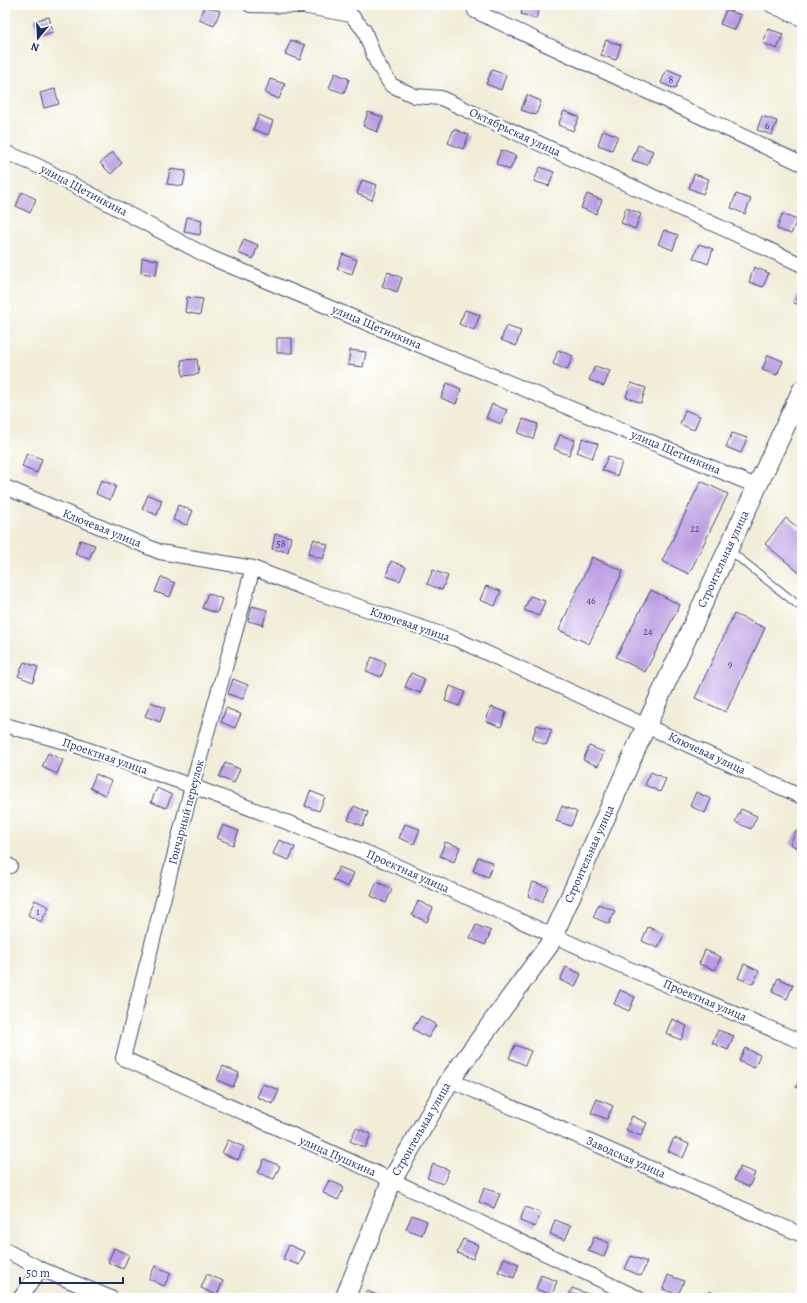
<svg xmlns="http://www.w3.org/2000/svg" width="807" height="1303" font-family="Alegreya,serif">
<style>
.building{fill:#bc9ce2}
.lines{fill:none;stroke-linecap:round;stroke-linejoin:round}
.lane-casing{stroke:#3b4c70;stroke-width:9}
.street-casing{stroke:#3b4c70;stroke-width:16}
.secondary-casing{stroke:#3b4c70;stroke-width:21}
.lane{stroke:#fff;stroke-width:7}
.street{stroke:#fff;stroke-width:14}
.secondary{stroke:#fff;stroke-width:19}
.labels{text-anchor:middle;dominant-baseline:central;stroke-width:4;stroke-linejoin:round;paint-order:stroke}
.number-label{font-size:10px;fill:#434a7f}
.street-label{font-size:12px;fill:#1b2f5e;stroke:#fff}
</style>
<rect width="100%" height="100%" fill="#fff"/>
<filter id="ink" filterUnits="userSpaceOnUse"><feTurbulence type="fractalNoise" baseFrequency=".025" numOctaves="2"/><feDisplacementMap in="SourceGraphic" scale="8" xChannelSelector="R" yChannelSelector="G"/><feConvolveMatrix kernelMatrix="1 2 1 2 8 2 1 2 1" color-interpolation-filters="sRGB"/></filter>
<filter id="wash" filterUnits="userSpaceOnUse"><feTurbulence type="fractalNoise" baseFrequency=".012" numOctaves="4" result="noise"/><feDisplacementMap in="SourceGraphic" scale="16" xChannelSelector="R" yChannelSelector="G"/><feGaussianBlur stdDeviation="0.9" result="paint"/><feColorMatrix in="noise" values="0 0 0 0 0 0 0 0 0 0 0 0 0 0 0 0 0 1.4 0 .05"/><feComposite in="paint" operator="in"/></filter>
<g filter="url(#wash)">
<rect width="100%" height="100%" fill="#f2edd8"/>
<g id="blocks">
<!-- building -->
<path class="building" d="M524,5h16l-4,14 -15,-5z
M205,6l15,5 -6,15 -15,-6z
M726,10l15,5 -6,15 -15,-6z
M49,17l4,15 -15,4 -4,-15z
M768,29l15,5 -6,15 -14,-6z
M291,40l14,5 -5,15 -15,-6z
M606,40l15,5 -5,15 -15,-5z
M667,69l14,6 -6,14 -14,-6z
M492,70l14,5 -5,15 -15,-6z
M335,73l14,6 -5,14 -15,-5z
M270,79l15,5 -6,15 -14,-6z
M55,89l4,15 -15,4 -4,-15z
M527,95l14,6 -5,14 -15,-5z
M564,111l15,6 -6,14 -15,-6z
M368,112l15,5 -6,15 -14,-6z
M259,115l14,6 -5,14 -15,-6z
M762,116l15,5 -5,14 -15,-5z
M454,129l15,6 -6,14 -15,-6z
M603,130l15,6 -6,14 -14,-5z
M638,145l15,6 -6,14 -15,-5z
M501,150l15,6 -6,14 -14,-6z
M112,152l10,11 -11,11 -11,-11z
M540,167l14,5 -5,14 -15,-5z
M170,169l16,2 -3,15 -16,-2z
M694,174l15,5 -6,15 -14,-6z
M362,180l15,5 -5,15 -15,-6z
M22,192l14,7 -6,14 -14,-7z
M587,194l15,6 -6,14 -15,-6z
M736,194l15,5 -6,15 -14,-6z
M626,208l15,6 -6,15 -14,-6z
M782,214l15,6 -6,14 -14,-5z
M187,217l15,3 -2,15 -16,-3z
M664,230l14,5 -5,15 -15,-6z
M244,239l14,6 -5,14 -15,-6z
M699,244l14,5 -5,15 -15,-6z
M343,254l14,6 -5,14 -15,-5z
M142,258l16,2 -2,15 -15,-2z
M754,267l15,6 -6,14 -14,-5z
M388,272l14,6 -5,14 -15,-6z
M800,289l2,1v16l-8,-3z
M187,297l16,2 -3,16 -15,-3z
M465,310l15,5 -6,15 -15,-6z
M506,326l15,5 -5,15 -15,-6z
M277,338h15v15h-15z
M350,350l16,2 -3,15 -15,-2z
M558,350l15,6 -6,14 -14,-6z
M768,355l15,6 -6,14 -15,-5z
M197,359l2,15 -16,2 -2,-16z
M595,366l15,5 -6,15 -15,-6z
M447,383l14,6 -5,15 -15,-6z
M631,383l15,5 -5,15 -15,-6z
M492,404l15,6 -6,14 -15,-6z
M685,410l15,6 -6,14 -14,-6z
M523,419l15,5 -5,15 -15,-6z
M732,433l15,5 -6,15 -15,-6z
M560,435l15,5 -6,15 -15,-6z
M583,438l15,6 -6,14 -15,-6z
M27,453l15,6 -5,14 -15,-6z
M608,456l14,6 -5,14 -15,-6z
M101,480l15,6 -6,14 -14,-6z
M701,481l27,13 -39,80 -27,-13z
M148,495l14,5 -5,15 -15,-6z
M178,505l15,6 -6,14 -14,-5z
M786,518l16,13v44l-37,-31z
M275,534l16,3 -3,15 -16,-3z
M314,539l14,6 -5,14 -15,-5z
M80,540l15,5 -6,14 -14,-5z
M592,557l31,14 -34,73 -30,-14z
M391,561l15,6 -6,14 -14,-5z
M433,570l15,6 -6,14 -15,-6z
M161,577l14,6 -5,14 -15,-5z
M486,586l15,5 -6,15 -15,-6z
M651,590l29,15 -35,67 -29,-15z
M208,593l14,6 -5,14 -15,-5z
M530,596l15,5 -6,15 -15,-6z
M252,606l15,4 -4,15 -15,-4z
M734,614l31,14 -39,84 -31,-14z
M372,657l14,6 -5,14 -15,-6z
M24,662l14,5 -5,15 -15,-6z
M411,673l14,6 -5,14 -15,-6z
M233,679l15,6 -5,14 -15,-5z
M450,686l15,6 -6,14 -14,-5z
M151,702l14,6 -5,14 -15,-6z
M491,707l15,5 -5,15 -15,-6z
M226,708l15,6 -6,14 -14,-6z
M537,725l15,5 -6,15 -14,-6z
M589,746l15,6 -6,14 -15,-6z
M48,753l15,7 -6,14 -15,-7z
M225,763l15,6 -6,14 -15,-6z
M651,772l15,7 -6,13 -15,-7z
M96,774l15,7 -6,14 -15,-7z
M157,788l15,7 -6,13 -15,-6z
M310,791l15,6 -6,14 -14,-5z
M696,792l15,7 -6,14 -15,-7z
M354,806l14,6 -5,14 -15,-6z
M562,806l15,6 -6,14 -15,-5z
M741,809l16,7 -6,13 -16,-7z
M405,824l15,5 -6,15 -15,-6z
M223,825l16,6 -6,14 -16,-7z
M796,831l6,2v17l-12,-6z
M279,840l16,7 -6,13 -16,-6z
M445,842l15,5 -6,15 -14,-6z
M478,857l15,6 -5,14 -15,-6z
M339,867l15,6 -6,14 -15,-7z
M377,882l15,7 -6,14 -15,-7z
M533,882l15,5 -6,15 -14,-6z
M35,900l14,7 -8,15 -13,-7z
M418,901l15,7 -6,14 -15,-7z
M599,904l16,7 -6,13 -16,-7z
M476,925l15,6 -6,14 -15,-7z
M648,927l16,7 -6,14 -16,-7z
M705,950l16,7 -6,13 -16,-6z
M744,964l15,7 -6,13 -15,-6z
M566,967l15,7 -6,13 -15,-7z
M778,978l15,7 -6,14 -15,-7z
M620,990l15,7 -6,14 -15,-7z
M421,1016l15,9 -8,13 -15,-9z
M672,1019l15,7 -6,14 -15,-7z
M718,1030l16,6 -6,14 -16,-7z
M515,1045l16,6 -6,14 -16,-7z
M745,1048l15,7 -6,13 -15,-7z
M223,1066l16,7 -6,14 -16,-7z
M802,1073v17l-6,-3z
M263,1084l16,6 -6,14 -16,-7z
M597,1099l16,7 -6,13 -16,-6z
M632,1116l15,7 -6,13 -15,-6z
M356,1128l15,6 -6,14 -15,-7z
M674,1138l15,6 -6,14 -15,-7z
M228,1140l16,7 -6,13 -16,-7z
M264,1159l16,7 -6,13 -16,-6z
M433,1164l16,6 -6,14 -16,-6z
M740,1167l15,6 -6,14 -15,-7z
M329,1180l15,7 -6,13 -15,-7z
M484,1188l16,6 -6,14 -15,-6z
M525,1207l16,6 -6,14 -15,-6z
M412,1215l15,6 -5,14 -16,-6z
M555,1220l16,6 -6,14 -15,-6z
M594,1237l15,6 -5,14 -16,-6z
M463,1239l15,6 -5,14 -16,-6z
M289,1245l16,7 -6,13 -16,-6z
M114,1248l15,7 -6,14 -15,-7z
M631,1256l16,6 -6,14 -16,-7z
M504,1258l15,6 -5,14 -16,-6z
M155,1266l16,7 -7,13 -15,-7z
M207,1274l16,7 -6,14 -16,-7z
M541,1275l16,6 -5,14 -16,-6z
M668,1275l16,6 -6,14 -15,-6z
M572,1288l16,6 -2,4h-18z
M367,1291l17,7h-20z
M709,1291l18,7h-21z"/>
</g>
</g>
<g filter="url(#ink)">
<use href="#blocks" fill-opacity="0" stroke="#3b4c70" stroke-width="1"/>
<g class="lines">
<!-- lane casing -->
<g class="lane-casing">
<path id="lane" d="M729,550l73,58"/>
</g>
<!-- street casing -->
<g class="street-casing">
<path id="street" d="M250,5l53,1 48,9 13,15 12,31 15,24 24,11 26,2 361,167
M771,5l31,14
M475,11l327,153
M5,152l33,14 171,91 547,229
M5,487l155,65 93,16 56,22 147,49 346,158
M253,568l-61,218 -69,272 269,122 246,118
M5,725l70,20 117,41 173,66 248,110 189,80
M5,864l5,2
M450,1080l352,155
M5,1250l36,19 70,29
M20,1298l21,-29"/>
</g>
<!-- secondary casing -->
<g class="secondary-casing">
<path id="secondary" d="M345,1298l47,-118 58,-100 99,-135 97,-219 156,-336"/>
</g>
<!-- lane -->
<use href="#lane" class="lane"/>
<!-- street -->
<use href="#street" class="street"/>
<!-- secondary -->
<use href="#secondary" class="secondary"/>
</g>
</g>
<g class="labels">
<!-- number labels -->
<g class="number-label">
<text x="671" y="79">8</text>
<text x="767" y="125">6</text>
<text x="695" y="528">22</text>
<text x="281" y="543">58</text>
<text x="591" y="600">46</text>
<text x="648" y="631">24</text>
<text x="730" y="663">9</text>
<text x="38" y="911">1</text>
</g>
<!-- street labels -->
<g class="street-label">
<text transform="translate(515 132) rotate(25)">Октябрьская улица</text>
<text transform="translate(84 190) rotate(28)">улица Щетинкина</text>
<text transform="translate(377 327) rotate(23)">улица Щетинкина</text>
<text transform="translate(676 452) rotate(23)">улица Щетинкина</text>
<text transform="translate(102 528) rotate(22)">Ключевая улица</text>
<text transform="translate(723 559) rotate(-65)">Строительная улица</text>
<text transform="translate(410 624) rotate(19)">Ключевая улица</text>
<text transform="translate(707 753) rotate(25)">Ключевая улица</text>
<text transform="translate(105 756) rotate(19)">Проектная улица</text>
<text transform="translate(186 812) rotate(-75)">Гончарный переулок</text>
<text transform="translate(589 854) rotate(-66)">Строительная улица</text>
<text transform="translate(408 871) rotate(24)">Проектная улица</text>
<text transform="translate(705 1000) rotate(23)">Проектная улица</text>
<text transform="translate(421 1129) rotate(-60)">Строительная улица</text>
<text transform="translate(338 1156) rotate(24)">улица Пушкина</text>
<text transform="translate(626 1157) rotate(24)">Заводская улица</text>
</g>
</g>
<!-- margin -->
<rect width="807" height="1303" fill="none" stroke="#fff" stroke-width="20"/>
<!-- north arrow -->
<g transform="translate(38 38) rotate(198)" stroke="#ffffff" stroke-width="3" paint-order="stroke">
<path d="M0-3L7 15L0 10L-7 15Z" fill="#1b2f5e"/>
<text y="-6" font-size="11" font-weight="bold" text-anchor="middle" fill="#1b2f5e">N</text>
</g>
<!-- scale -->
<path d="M20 1277v6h103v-6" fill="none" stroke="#1b2f5e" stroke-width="2"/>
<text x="26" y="1277" font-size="12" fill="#1b2f5e" stroke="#ffffff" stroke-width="3" paint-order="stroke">50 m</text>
</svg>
